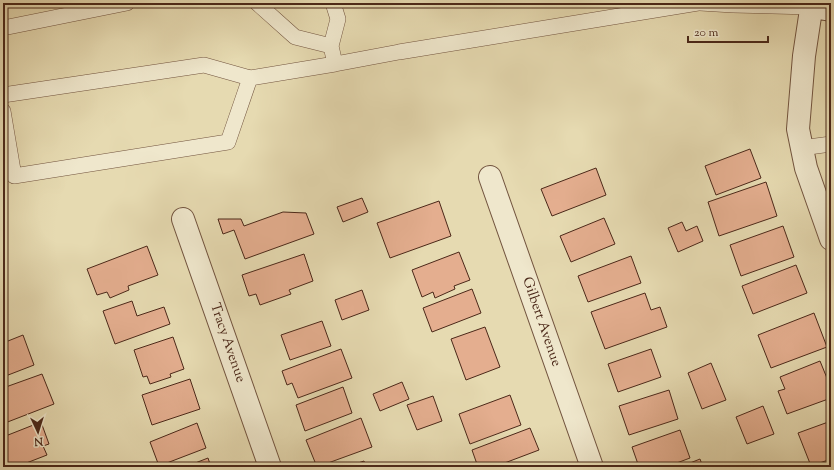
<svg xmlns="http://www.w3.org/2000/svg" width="834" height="470" font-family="'Sorts Mill Goudy',serif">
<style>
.building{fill:#e4ae8f;stroke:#4b2819}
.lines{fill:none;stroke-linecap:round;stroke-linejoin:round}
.lane-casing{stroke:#72543f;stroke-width:16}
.street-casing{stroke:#72543f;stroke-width:24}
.lane{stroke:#efe7cc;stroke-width:15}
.street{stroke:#efe7cc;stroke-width:22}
.labels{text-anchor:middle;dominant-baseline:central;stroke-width:3;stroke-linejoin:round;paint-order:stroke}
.street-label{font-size:14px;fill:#4b2819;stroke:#efe7cc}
</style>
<rect width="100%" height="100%" fill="#e6dab1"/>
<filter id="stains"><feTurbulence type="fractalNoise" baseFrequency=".005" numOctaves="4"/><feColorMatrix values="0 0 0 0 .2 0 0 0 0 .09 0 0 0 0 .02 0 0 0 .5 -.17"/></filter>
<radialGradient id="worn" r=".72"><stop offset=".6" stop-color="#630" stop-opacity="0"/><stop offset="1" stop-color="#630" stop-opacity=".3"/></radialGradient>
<!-- building -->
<path class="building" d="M750,149l11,29 -45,17 -11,-29z
M596,168l10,27 -54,21 -11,-27z
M766,182l11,34 -58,20 -11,-34z
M362,198l6,14 -25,10 -6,-15z
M439,201l12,35 -61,22 -13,-35z
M283,212l23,1 8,21 -69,25 -11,-29 -11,4 -5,-15h23l3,7z
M604,218l11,26 -44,18 -11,-26z
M682,222l4,9 11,-5 6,15 -25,11 -10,-24z
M783,226l11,31 -53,19 -11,-31z
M147,246l11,29 -30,11 1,4 -19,8 -3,-6 -10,3 -10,-26z
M459,252l11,28 -16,6 1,3 -20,9 -2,-6 -11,5 -10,-27z
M304,254l9,27 -24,9 2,4 -31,11 -4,-11 -7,2 -7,-21z
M631,256l10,27 -53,19 -10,-26z
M796,265l11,28 -54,21 -11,-28z
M472,289l9,24 -49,19 -9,-24z
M362,290l7,20 -27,10 -7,-20z
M645,293l6,17 9,-3 7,20 -62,22 -14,-37z
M132,301l5,15 27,-9 6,17 -55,20 -12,-33z
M814,313l13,34 -56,21 -13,-33z
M322,321l9,25 -41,14 -9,-25z
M485,327l15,40 -34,13 -15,-41z
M23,335l11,30 -31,12v-34z
M173,337l11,32 -14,5 1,3 -21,7 -3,-8 -4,1 -9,-27z
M341,349l11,29 -54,20 -6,-15 -5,2 -5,-14z
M651,349l10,28 -43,15 -10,-28z
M820,361l11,27v10l-44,16 -9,-23 7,-2 -5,-12z
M711,363l15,37 -24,9 -14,-36z
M42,374l12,30 -49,19 -2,-5v-13h2l-2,-7v-10z
M190,379l10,30 -48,16 -10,-30z
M402,382l7,17 -29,12 -7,-17z
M343,387l9,26 -47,18 -9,-26z
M669,390l9,29 -49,16 -10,-29z
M510,395l11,30 -51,19 -11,-30z
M433,396l9,25 -25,9 -10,-25z
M763,406l11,28 -27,10 -11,-27z
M361,418l11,29 -55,20 -11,-27z
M831,421v38l-20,7 -13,-33z
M41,422l8,22 -6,2 4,9 -31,12h-13v-30z
M197,423l9,25 -47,18 -9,-24z
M530,428l9,22 -45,17h-16l-6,-17z
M680,430l10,28 -24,9h-27l-7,-20z
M208,458l3,9h-26z
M700,459l3,8h-23z
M364,461l2,6h-20z"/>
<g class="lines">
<!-- lane casing -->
<g class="lane-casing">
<path id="lane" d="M257,3l38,34 36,9 4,18
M700,3l33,2 79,2
M3,28l124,-25
M331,46l7,-27 -5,-16
M3,95l201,-30 46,13 85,-14 64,-12 299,-49
M3,111l11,65 214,-34 22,-64
M801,148l30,-4"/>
</g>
<!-- street casing -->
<g class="street-casing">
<path id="street" d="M812,3l-8,53 -6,73 8,39 25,71
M812,7l19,3
M490,177l102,290
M183,219l87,248"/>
</g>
<!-- lane -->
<use href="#lane" class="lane"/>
<!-- street -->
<use href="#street" class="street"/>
</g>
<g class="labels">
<!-- street labels -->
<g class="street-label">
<text transform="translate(541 322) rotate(71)">Gilbert Avenue</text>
<text transform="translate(227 343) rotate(71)">Tracy Avenue</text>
</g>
</g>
<!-- margin -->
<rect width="834" height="470" fill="none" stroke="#e6dab1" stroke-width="16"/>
<rect x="4" y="4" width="826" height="462" fill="none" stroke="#4b2819" stroke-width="2"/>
<rect x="8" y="8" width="818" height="454" fill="none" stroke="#4b2819"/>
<!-- north arrow -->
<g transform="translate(38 432) rotate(176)" stroke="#efe7cc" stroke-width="3" paint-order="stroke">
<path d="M0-3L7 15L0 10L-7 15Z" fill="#4b2819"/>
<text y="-6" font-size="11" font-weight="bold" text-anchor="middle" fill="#4b2819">N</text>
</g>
<!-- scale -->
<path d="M688 36v6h80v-6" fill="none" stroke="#4b2819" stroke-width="2"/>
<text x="694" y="36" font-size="12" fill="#4b2819" stroke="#efe7cc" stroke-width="3" paint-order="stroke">20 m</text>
<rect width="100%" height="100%" filter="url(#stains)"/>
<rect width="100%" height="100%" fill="url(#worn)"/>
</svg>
